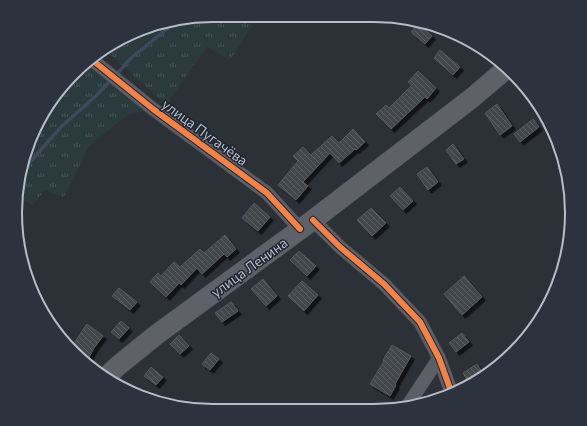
<svg xmlns="http://www.w3.org/2000/svg" width="587" height="426" font-family="Commissioner,sans-serif">
<style>
.grass{fill:url(#grass-tufts)}
.lines{fill:none;stroke-linecap:round;stroke-linejoin:round}
.stream{stroke:#3d495f;stroke-width:3.5}
.building{fill:url(#building-back-hatch);stroke:#54585f;filter:url(#shadow)}
.street-casing{stroke:#484b50;stroke-width:14}
.primary-casing{stroke:#474b51;stroke-width:21}
.street{stroke:#5c5f65;stroke-width:13}
.primary{stroke:#5e6167;stroke-width:20}
.cycleway-casing{stroke:#202632;stroke-width:8}
.cycleway{stroke:#f48246;stroke-width:6}
.labels{text-anchor:middle;dominant-baseline:central;stroke-width:3;stroke-linejoin:round;paint-order:stroke}
.street-label{font-size:14px;fill:#b7bdc7;stroke:#202632}
.rim{fill:none;stroke:#b7bdc7;stroke-width:2}
</style>
<defs>
<pattern id="grass-tufts" width="24" height="20" patternUnits="userSpaceOnUse"><rect width="24" height="20" fill="#2a3a3d"/><path d="M3 7l-1-3M5 7V3M7 7l1-3M15 17l-1-3M17 17v-4M19 17l1-3" fill="none" stroke="#475558"/></pattern>
<pattern id="building-back-hatch" width="6" height="6" patternUnits="userSpaceOnUse"><rect width="6" height="6" fill="#43474c"/><path d="M-1 5l2 2M0 0l6 6M5-1l2 2" fill="none" stroke="#5c6064"/></pattern>
<filter id="shadow"><feDropShadow dx="3.5" dy="3.5" stdDeviation="0" flood-color="#0009"/></filter>
</defs>
<rect width="100%" height="100%" fill="#2c3037"/>
<!-- grass -->
<path class="grass" d="M213,15h32l-2,2 9,9 -22,34 -23,-13 -41,58 -63,-57 40,-18c6,0 13,-7 20,-8 16,-4 33,-5 50,-7z
M91,59l62,50 -25,6 -39,31 -25,51 -19,-7 -12,15 -16,-8v-10l18,-61 16,-23 28,-30 2,-5z"/>
<g class="lines">
<!-- stream -->
<path class="stream" d="M116,75l15,-17 48,-39
M21,172l41,-46 35,-31 14,-15"/>
</g>
<!-- building -->
<path class="building" d="M418,24l14,12 -7,8 -14,-12z
M440,50l20,17 -7,8 -19,-17z
M418,71l18,17 -9,11 -2,-2 -34,32 -15,-15 10,-9 3,3 23,-23 -4,-3z
M497,104l15,22 -12,9 -15,-22z
M533,119l6,8 -19,15 -6,-8z
M353,129l12,13 -9,8 -1,-1 -16,14 -9,-10 -27,29 5,4 -12,14 -18,-15 20,-24 -5,-5 10,-9 8,8 21,-19 7,7z
M453,144l11,15 -8,5 -10,-14z
M427,167l11,15 -10,8 -11,-16z
M400,187l13,14 -10,9 -13,-14z
M254,203l16,14 -12,14 -16,-13z
M371,208l15,15 -14,13 -15,-16z
M225,235l11,14 -9,8 -3,-3 -22,20 -5,-6 -16,17 -2,-2 -13,14 -16,-15 8,-9 3,3 13,-14 6,5 20,-18 4,4z
M299,251l17,15 -9,10 -17,-16z
M464,276l18,21 -20,18 -18,-21z
M263,279l14,17 -11,10 -15,-17z
M302,281l16,14 -14,16 -16,-15z
M119,288l18,14 -7,8 -18,-14z
M231,302l7,9 -16,11 -7,-9z
M121,321l8,7 -10,11 -8,-7z
M87,324l16,12 -9,12 -7,13 -15,-14 8,-13z
M462,333l7,9 -13,10 -7,-9z
M179,335l10,11 -9,8 -10,-10z
M392,345l19,11 -16,28 1,1 -6,11 -20,-12 14,-23 -1,-1z
M211,353l8,6 -9,11 -8,-6z
M477,364l6,10 -14,9 -6,-10z
M151,367l12,10 -7,8 -12,-9z"/>
<g class="lines">
<!-- street casing -->
<g class="street-casing">
<path id="street" d="M91,59l62,50 114,84 33,36
M313,220l27,27 44,37 36,38 19,36 13,36
M406,408l33,-50"/>
</g>
<!-- primary casing -->
<g class="primary-casing">
<path id="primary" d="M106,377l13,-12 37,-30 157,-115 159,-122 34,-29"/>
</g>
<!-- street -->
<use href="#street" class="street"/>
<!-- primary -->
<use href="#primary" class="primary"/>
<!-- cycleway casing -->
<g class="cycleway-casing">
<path id="cycleway" d="M91,59l62,50 114,84 33,36
M313,220l27,27 44,37 36,38 19,36 13,36"/>
</g>
<!-- cycleway -->
<use href="#cycleway" class="cycleway"/>
</g>
<g class="labels">
<!-- street labels -->
<g class="street-label">
<text transform="translate(205 132) rotate(36)">улица Пугачёва</text>
<text transform="translate(249 267) rotate(-36)">улица Ленина</text>
</g>
</g>
<!-- crop -->
<path d="M0 0H587V426H0ZM213 22H374A191 191 0 0 1 565 213V213A191 191 0 0 1 374 404H213A191 191 0 0 1 22 213V213A191 191 0 0 1 213 22Z" fill="#2c323e" fill-rule="evenodd"/>
<path class="rim" d="M213 22H374A191 191 0 0 1 565 213V213A191 191 0 0 1 374 404H213A191 191 0 0 1 22 213V213A191 191 0 0 1 213 22Z"/>
</svg>
